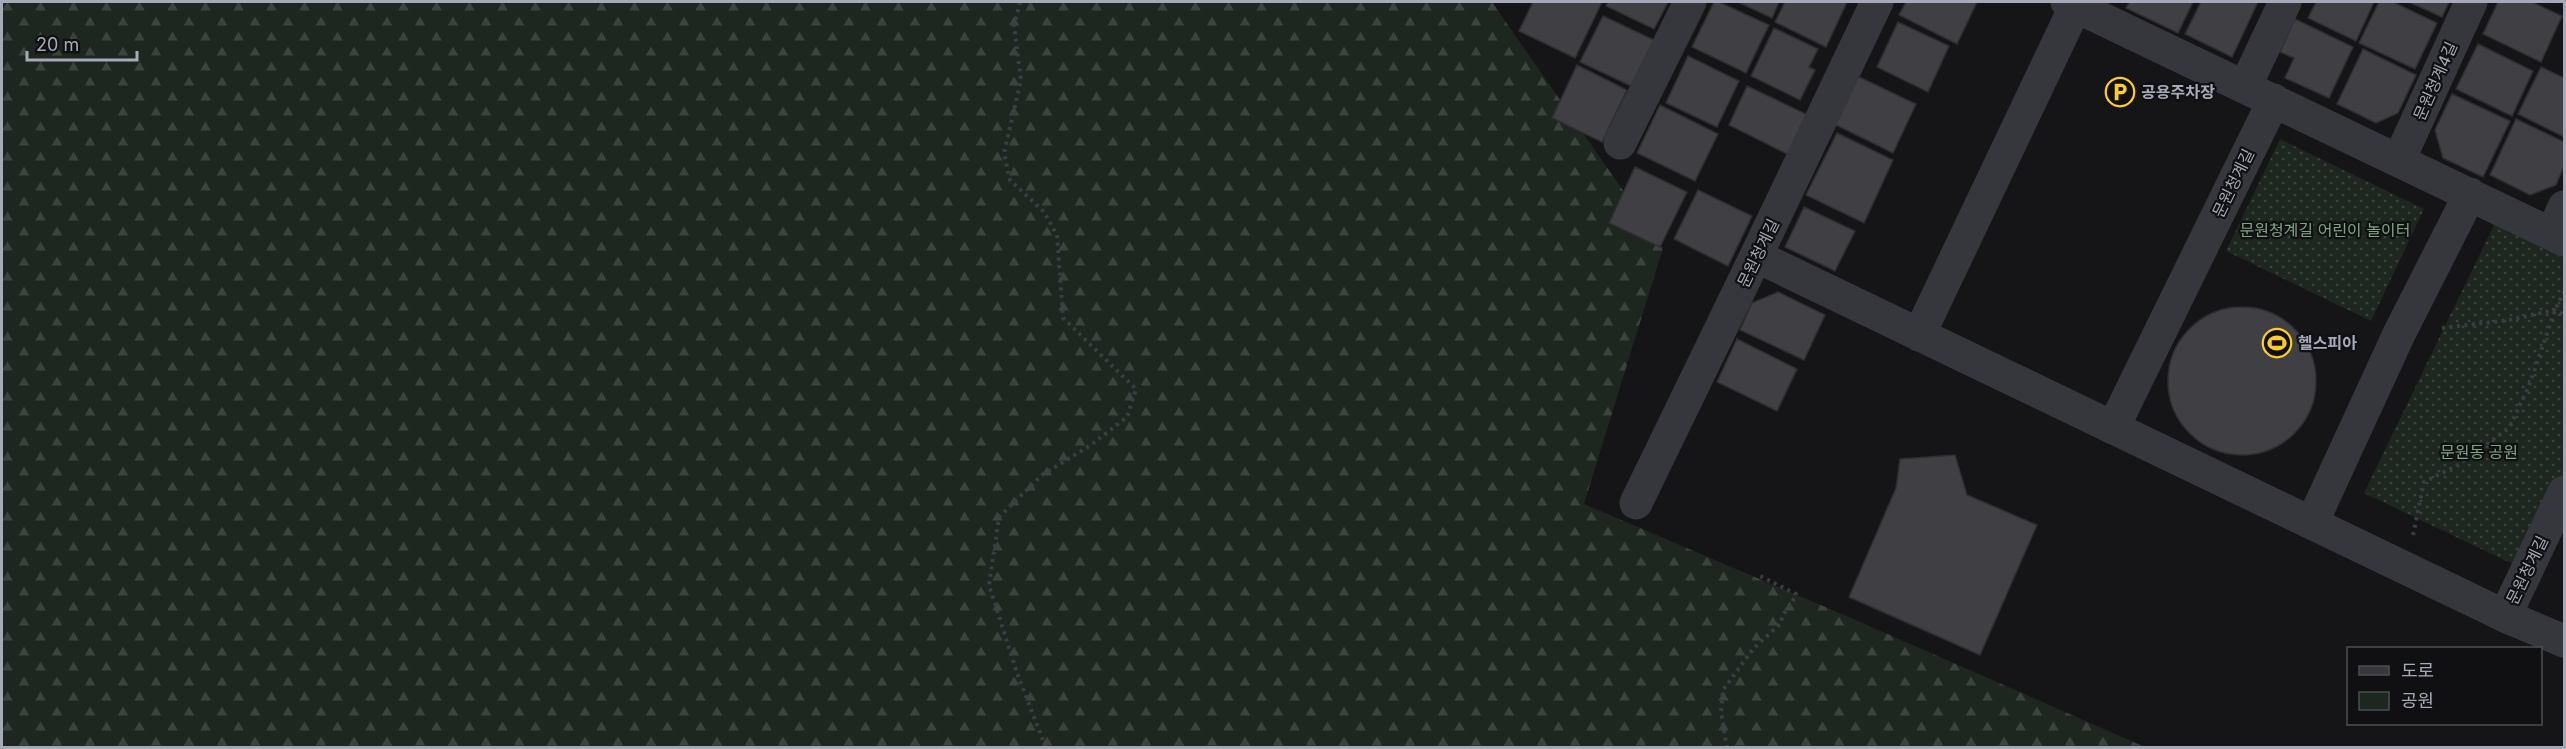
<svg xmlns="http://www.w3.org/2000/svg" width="2566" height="749" font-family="Inter,'Noto Sans KR',sans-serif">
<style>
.green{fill:url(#green-dots)}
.forest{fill:url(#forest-firs)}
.building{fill:#3f3f44;stroke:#2f2f33;stroke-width:1.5}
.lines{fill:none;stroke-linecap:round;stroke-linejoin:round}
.path{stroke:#3c3d44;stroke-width:4;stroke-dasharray:3 4.5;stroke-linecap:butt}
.minor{stroke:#36363d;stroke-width:33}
.labels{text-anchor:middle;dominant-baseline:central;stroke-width:4.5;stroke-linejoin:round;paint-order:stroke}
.street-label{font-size:16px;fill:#a6aab8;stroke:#101012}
.poi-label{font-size:16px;font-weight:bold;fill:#a6aab8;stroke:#101012;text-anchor:start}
.park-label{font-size:16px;fill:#7ca582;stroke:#101012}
</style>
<defs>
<pattern id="green-dots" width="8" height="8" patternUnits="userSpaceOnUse" patternTransform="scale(1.5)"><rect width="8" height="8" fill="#1d261f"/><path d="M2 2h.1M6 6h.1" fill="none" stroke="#3b433d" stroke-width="1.8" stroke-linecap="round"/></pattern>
<pattern id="forest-firs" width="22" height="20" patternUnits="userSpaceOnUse" patternTransform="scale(1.5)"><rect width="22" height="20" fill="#1d261f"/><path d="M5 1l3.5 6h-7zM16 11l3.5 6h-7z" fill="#3b433d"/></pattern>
</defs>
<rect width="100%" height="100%" fill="#151517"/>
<!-- green -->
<path class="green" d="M2280,139l144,70 -53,112 -145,-70z
M2496,221l68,35v220l-45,91 -155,-74z"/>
<!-- forest -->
<path class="forest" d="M2,2h1490l171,246 -79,256 267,114 294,129h-2143z"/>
<!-- building -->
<path class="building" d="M1533,2h69l-27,56 -56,-27z
M1608,2h60l-14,27 -48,-23z
M1714,2h5l50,23 -23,48 -54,-26z
M1738,2h41l-7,16z
M1785,2h62l-21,45 -51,-25z
M1906,2h71l-20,42 -58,-29z
M2130,2h63l-15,31 -52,-25z
M2201,2h57l-26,55 -47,-23z
M2316,2h58l-18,39 -48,-23z
M2379,2h14l44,21 -22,46 -56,-26z
M2409,2h40l-7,15z
M2498,2h34l30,14 -21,46 -58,-28z
M1603,16l51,24 -23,46 -51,-24z
M2295,19l58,28 -24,51 -44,-20 9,-20 -14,-6z
M1898,22l51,24 -21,46 -51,-25z
M1774,28l44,21 -9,18 6,3 -15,30 -49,-24z
M2478,44l55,27 -21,45 -56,-27z
M2363,49l53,26 -18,38 -22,10 -39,-19z
M1688,56l51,25 -22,46 -51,-24z
M1577,65l50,25 -25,52 -50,-24z
M2541,67l23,11v59l-46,-23z
M1857,76l59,28 -23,49 -59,-29z
M1747,86l61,29 -19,40 -60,-30z
M2452,94l58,27 -27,56 -40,-19 -8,-28z
M1660,105l58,29 -23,47 -58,-28z
M2516,119l48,23v24l-8,19 -26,10 -40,-20z
M1837,133l56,27 -29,63 -58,-28z
M1635,167l52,25 -27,55 -51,-24z
M1698,190l54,26 -24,50 -54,-27z
M1804,207l51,24 -20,40 -50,-24z
M1778,292l47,23 -21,45 -64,-30 12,-27z
M2168 381a74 74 0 1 1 148 0a74 74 0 1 1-148 0Z
M1737,339l60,30 -20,42 -60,-29z
M1955,455l12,40 70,30 -57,130 -131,-58 47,-109 4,-29z"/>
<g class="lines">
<!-- path -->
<path class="path" d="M1020,2l-6,24 7,54 -17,73 6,27 34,32 13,23 6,83 73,71 -9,28 -36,28 -49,30 -43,42 -10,68 28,88 29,75
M2442,328l67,-8 46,-10 9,5
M2413,535l11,-53 34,-17 51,-37 20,-42 26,-76 9,-18
M1727,748l-6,-36 2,-22 30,-41 27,-25 3,-9 13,-19v-2l-36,-18"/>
<!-- minor -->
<path class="minor" d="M2067,2l497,238
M2245,87l40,-85
M1620,143l70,-141
M2399,160l72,-158
M2552,234l12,-27
M1756,256l749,360 59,25
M1919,335l157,-330
M2113,428l161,-328
M1636,503l120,-247 121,-254
M2312,523l87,-189 71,-140
M2505,616l59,-124"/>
</g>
<!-- icons -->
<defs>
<g id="parking-ring" transform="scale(1.5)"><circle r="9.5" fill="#101012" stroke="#fecb27" stroke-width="1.5"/><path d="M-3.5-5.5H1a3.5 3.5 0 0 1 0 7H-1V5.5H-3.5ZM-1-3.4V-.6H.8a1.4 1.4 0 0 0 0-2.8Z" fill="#fecb27"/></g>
<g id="stadium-ring" transform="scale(1.5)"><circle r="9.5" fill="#101012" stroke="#fecb27" stroke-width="1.5"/><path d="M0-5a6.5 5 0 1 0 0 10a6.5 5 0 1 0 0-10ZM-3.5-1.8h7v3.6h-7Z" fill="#fecb27"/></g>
</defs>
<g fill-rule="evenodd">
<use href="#parking-ring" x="2120" y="92"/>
<use href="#stadium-ring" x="2277" y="343"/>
</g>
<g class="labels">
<!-- street labels -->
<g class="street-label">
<text transform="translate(2435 81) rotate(-66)">문원청계4길</text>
<text transform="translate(2233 183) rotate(-64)">문원청계길</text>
<text transform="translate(1758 253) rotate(-64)">문원청계길</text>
<text transform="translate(2527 570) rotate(-64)">문원청계길</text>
</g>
<!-- poi labels -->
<g class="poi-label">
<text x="2141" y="92">공용주차장</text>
<text x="2298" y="343">헬스피아</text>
</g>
<!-- park labels -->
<g class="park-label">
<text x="2325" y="230">문원청계길 어린이 놀이터</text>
<text x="2479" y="452">문원동 공원</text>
</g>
</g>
<!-- border -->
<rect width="2566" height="749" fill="none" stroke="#a6aab8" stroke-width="6"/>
<!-- legend -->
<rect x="2347" y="647" width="195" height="78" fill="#101012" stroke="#4c4e54" stroke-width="1.5"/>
<rect x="2359" y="666" width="30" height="9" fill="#36363d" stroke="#4c4e54" stroke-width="1.5"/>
<text x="2401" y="677" font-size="18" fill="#a6aab8">도로</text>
<rect x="2359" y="692" width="30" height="18" fill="#1d261f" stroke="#4c4e54" stroke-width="1.5"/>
<text x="2401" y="707" font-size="18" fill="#a6aab8">공원</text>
<!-- scale -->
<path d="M27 51v9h110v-9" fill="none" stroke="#a6aab8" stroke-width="3"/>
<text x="36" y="51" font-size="18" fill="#a6aab8" stroke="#101012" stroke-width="4.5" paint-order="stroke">20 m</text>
</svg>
